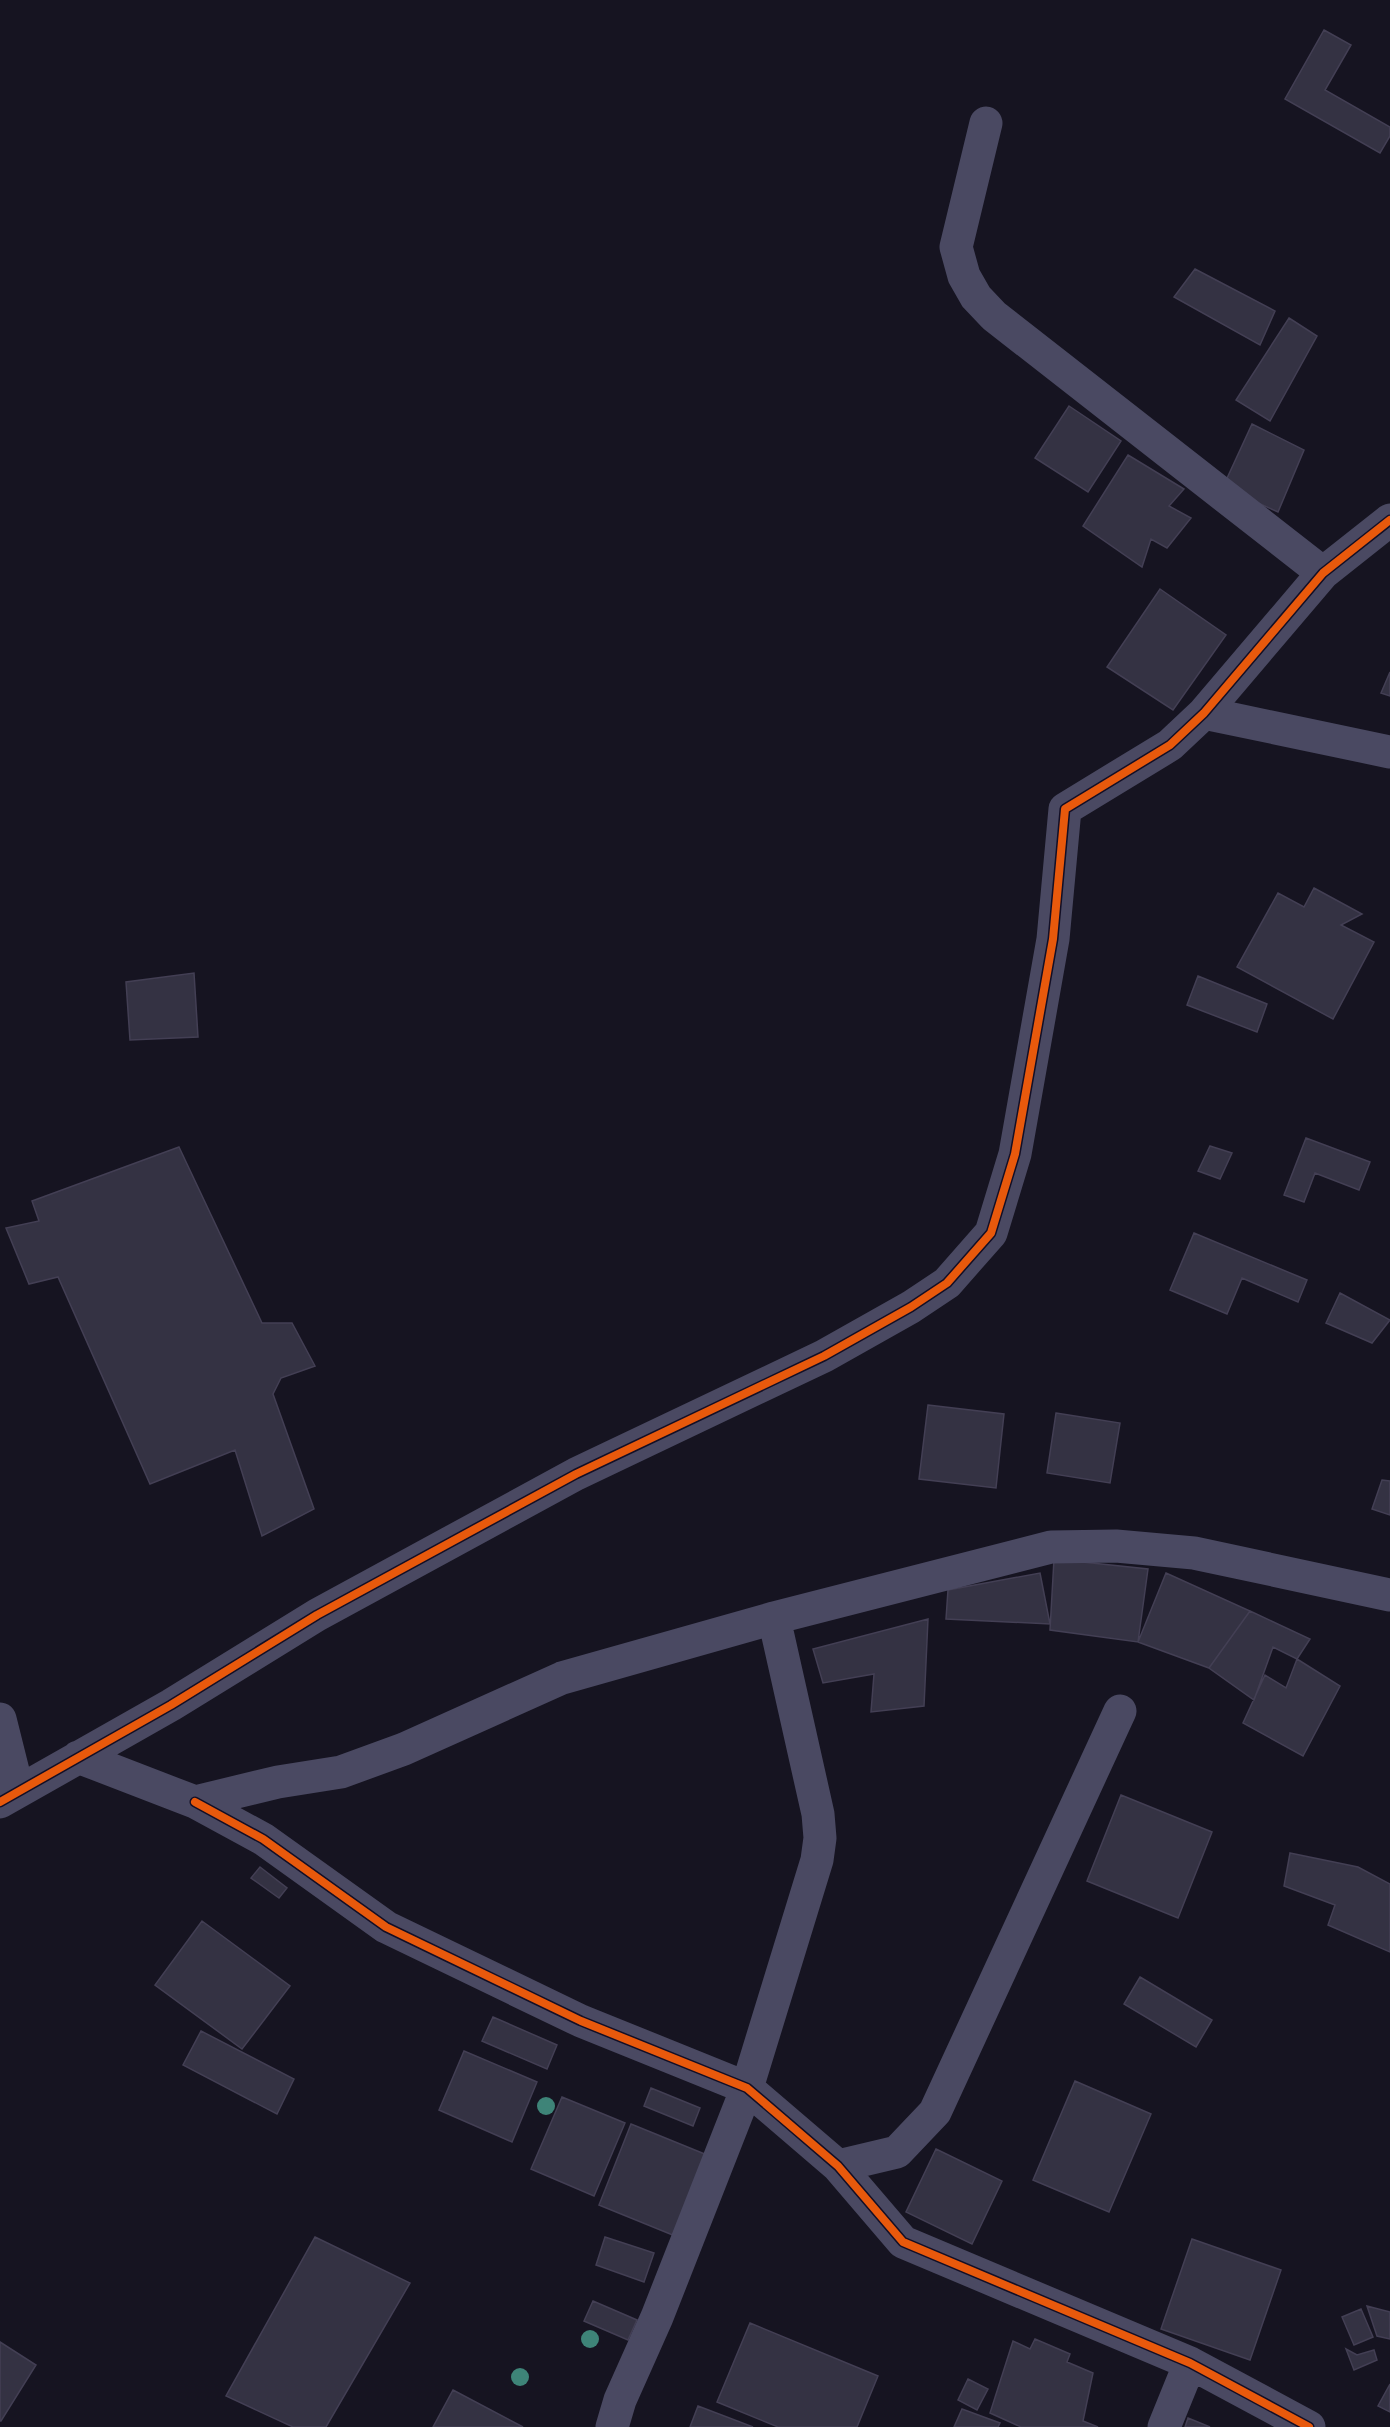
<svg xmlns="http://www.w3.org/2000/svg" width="1390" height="2427" font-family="'Fira Sans',sans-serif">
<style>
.building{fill:#343243;stroke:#433f54;stroke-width:1.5}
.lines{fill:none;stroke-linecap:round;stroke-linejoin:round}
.minor{stroke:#4a4962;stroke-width:33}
.cycleway-casing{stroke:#130f26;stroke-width:11}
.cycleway{stroke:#e8590c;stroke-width:8}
.tree{fill:#3e8478}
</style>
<rect width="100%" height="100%" fill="#161421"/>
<!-- building -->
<path class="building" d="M1324,30l27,15 -26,45 65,37v9l-10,17 -95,-54z
M1195,269l80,42 -15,34 -86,-48z
M1289,318l28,18 -47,85 -34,-21z
M1069,406l52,35 -33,51 -53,-34z
M1252,424l52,26 -26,62 -55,-25z
M1128,455l56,34 -15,17 22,12 -24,30 -16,-9 -9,28 -59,-41z
M1160,589l66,46 -53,75 -66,-43z
M1390,672v24l-9,-3z
M1314,888l48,26 -21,11 33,17 -41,77 -96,-52 41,-74 26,14z
M194,973l4,64 -68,3 -4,-58z
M1198,976l69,28 -10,28 -70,-27z
M1306,1138l64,24 -11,28 -44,-17 -11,29 -20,-7z
M1210,1146l22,7 -12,26 -22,-8z
M179,1147l83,176h30l23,43 -34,12 -8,16 41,115 -52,27 -27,-86 -85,34 -92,-207 -29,7 -23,-56 33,-7 -7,-20z
M1194,1233l113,47 -9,22 -56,-24 -15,36 -57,-24z
M1340,1293l50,27 -18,23 -46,-20z
M928,1405l76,9 -8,74 -77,-9z
M1056,1413l64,10 -10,60 -63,-10z
M1382,1480l8,1v34l-18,-6z
M1054,1559l94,10 -10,73 -88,-12z
M1040,1573l10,51 -104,-5 2,-29z
M1166,1573l84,38 -41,57 -71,-26z
M1250,1611l60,28 -13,20 -24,-12 -19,53 -45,-32z
M928,1619l-4,87 -53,6 3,-38 -51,9 -10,-34z
M1297,1659l43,27 -37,70 -60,-33 22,-48 21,13z
M1121,1795l91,37 -34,86 -91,-37z
M1290,1853l68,14 32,17v68l-62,-27 7,-20 -51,-19z
M260,1867l27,21 -8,10 -28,-20z
M202,1921l88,65 -48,63 -87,-64z
M1140,1977l72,43 -16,27 -72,-43z
M493,2017l64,28 -10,24 -65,-28z
M201,2031l93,48 -17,35 -94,-49z
M464,2051l73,31 -25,60 -73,-32z
M1075,2081l76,33 -42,98 -76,-32z
M651,2088l49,20 -7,18 -49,-20z
M562,2097l63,26 -31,73 -63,-27z
M631,2124l81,33 -32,81 -81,-33z
M936,2149l66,32 -30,63 -66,-32z
M315,2237l95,46 -84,144h-33l-67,-31z
M605,2237l49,16 -10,29 -48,-17z
M1192,2239l89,31 -31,90 -89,-31z
M593,2301l44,19 -9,20 -44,-19z
M1367,2306l23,6v27l-13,-3z
M1361,2309l12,28 -19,8 -12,-28z
M750,2323l128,53 -21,51h-79l-61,-25z
M1035,2339l35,15 -3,8 26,11 -10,48 15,6h-77l-31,-14 23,-72 17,8z
M0,2342l36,23 -35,56h-1z
M1346,2349l11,6 17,-5 3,10 -23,10z
M968,2379l20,10 -11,21 -19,-10z
M1390,2384v28l-12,-6z
M453,2390l70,37h-90z
M698,2406l55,21h-63z
M962,2409l38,14 -2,4h-44z
M1188,2418l22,9h-25z"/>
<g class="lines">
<!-- minor -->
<path class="minor" d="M986,123l-30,124 8,29 12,21 18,19 329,257
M1204,713l186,39
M0,1719l18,72
M78,1757l117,45 83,-20 63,-10 63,-23 158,-71 212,-60 277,-71 65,-1 78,7 196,42
M0,1802l171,-97 146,-90 259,-141 248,-118 87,-49 36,-24 44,-50 24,-79 38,-215 12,-130 105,-64 34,-32 119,-140 67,-53
M195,1802l68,37 123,88 195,94 166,67 91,78 65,76 287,121 119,64
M838,2166l59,-14 38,-40 185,-401
M612,2427l8,-27 37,-83 90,-229 70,-228 3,-22 -2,-24 -44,-196
M1164,2427l26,-64"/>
<!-- cycleway casing -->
<g class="cycleway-casing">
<path id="cycleway" d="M0,1802l171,-97 146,-90 259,-141 248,-118 87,-49 36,-24 44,-50 24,-79 38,-215 12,-130 105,-64 34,-32 119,-140 67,-53
M195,1802l68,37 123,88 195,94 166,67 91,78 65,76 287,121 119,64"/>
</g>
<!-- cycleway -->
<use href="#cycleway" class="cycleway"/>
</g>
<!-- trees -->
<g class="tree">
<circle cx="546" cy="2106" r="9"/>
<circle cx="590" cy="2339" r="9"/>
<circle cx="520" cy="2377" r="9"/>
</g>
</svg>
